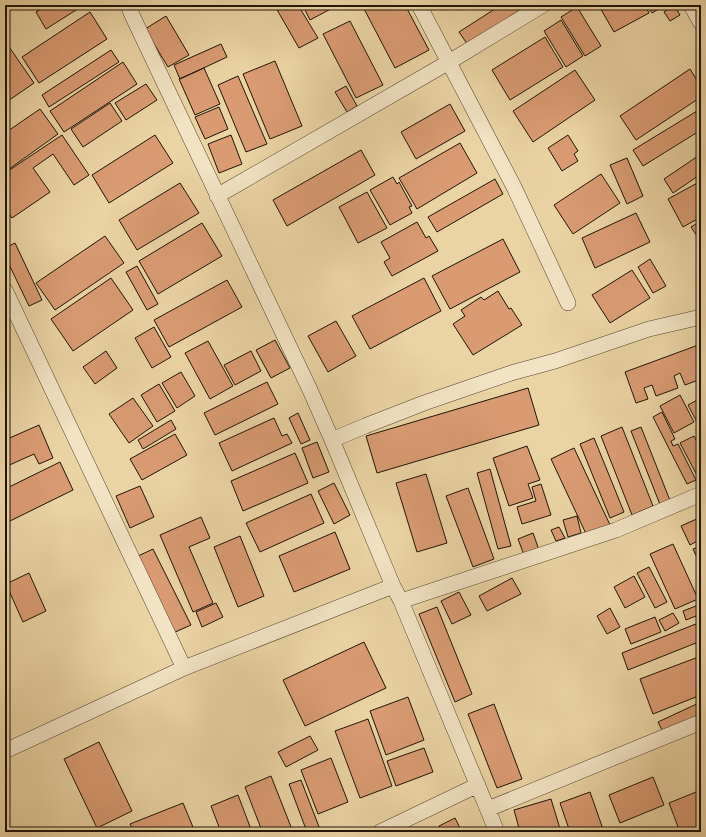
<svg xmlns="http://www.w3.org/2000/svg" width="706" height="837" font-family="'IM FELL DW Pica',serif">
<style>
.building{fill:#da9b73;stroke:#1e1408}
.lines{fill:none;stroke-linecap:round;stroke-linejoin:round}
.street-casing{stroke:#51442f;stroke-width:16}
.street{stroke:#f2e3c4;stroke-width:15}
</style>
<rect width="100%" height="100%" fill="#ebd4a4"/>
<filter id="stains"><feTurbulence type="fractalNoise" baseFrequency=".005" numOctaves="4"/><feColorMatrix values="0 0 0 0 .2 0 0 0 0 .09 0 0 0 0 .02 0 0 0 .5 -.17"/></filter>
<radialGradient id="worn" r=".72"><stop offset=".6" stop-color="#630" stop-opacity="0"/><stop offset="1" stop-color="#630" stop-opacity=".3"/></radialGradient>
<!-- building -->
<path class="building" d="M47,5h37l-38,24 -10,-17z
M280,5h18l20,33 -19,10 -23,-40z
M304,5h34l-28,15 -7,-14z
M362,5h43l24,45 -34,18z
M501,5h27l-60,40 -9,-13z
M601,5h44l4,8 -35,19 -15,-26z
M647,5h18l-13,8z
M674,5l6,10 -10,6 -6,-9z
M577,7l24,39 -16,10 -24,-39z
M90,12l17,27 -68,44 -17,-26z
M166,16l23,39 -21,12 -23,-38z
M561,20l22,36 -17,11 -22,-36z
M350,21l33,64 -27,13 -33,-64z
M545,37l18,30 -53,33 -18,-30z
M5,41l29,42 -29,20z
M221,44l6,13 -47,22 -6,-14z
M111,50l8,12 -70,45 -7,-12z
M275,61l27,65 -32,13 -27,-65z
M123,62l14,22 -73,48 -14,-21z
M204,68l16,36 -25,11 -16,-36z
M690,69l11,18v10l-65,43 -16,-24z
M575,70l20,30 -62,42 -20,-31z
M238,76l29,68 -21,8 -28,-67z
M146,84l11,16 -31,20 -11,-17z
M346,86l11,20 -10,6 -12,-20z
M110,103l12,18 -39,26 -12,-18z
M450,104l15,27 -49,28 -15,-27z
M219,107l9,22 -23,10 -10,-22z
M40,109l18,25 -53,38v-39z
M697,111l4,6v13l-58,36 -10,-16z
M62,135l27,40 -15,10 -21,-31 -20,14 17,24 -38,26 -7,-10v-35z
M155,135l18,28 -64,40 -17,-28z
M231,135l11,29 -23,9 -11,-29z
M568,135l10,16 -4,3 4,7 -16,10 -14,-23z
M460,143l17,30 -60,36 -18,-31z
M361,150l14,25 -88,51 -14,-26z
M701,154v20l-28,19 -9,-14z
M627,158l16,38 -16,8 -17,-39z
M601,174l19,29 -47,31 -19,-29z
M393,177l4,7 2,-2 13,24 -3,1 3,6 -22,12 -20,-35z
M495,179l8,15 -66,38 -9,-15z
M701,181v36l-18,10 -15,-28z
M180,183l19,30 -62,37 -18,-30z
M367,192l20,36 -29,15 -19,-36z
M636,213l14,29 -55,26 -13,-30z
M701,221v17l-2,1 -8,-12z
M417,222l9,16 3,-2 9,15 -46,25 -8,-14 6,-4 -9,-16z
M5,223l4,7 -4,3z
M202,223l20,33 -64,38 -19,-33z
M105,236l19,27 -69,47 -19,-27z
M503,239l17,33 -70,37 -18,-33z
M15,243l27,57 -13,6 -24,-50v-8z
M650,259l16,27 -13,7 -15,-26z
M137,266l21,38 -11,6 -21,-38z
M632,270l18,28 -40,25 -18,-28z
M111,278l22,32 -60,41 -22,-32z
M424,278l17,33 -71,38 -18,-33z
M227,280l15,27 -73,40 -15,-27z
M498,291l11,18 2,-1 11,17 -49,30 -20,-31 12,-8 -4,-6 20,-13 3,3z
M336,321l20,35 -28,16 -20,-36z
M154,327l17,30 -19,11 -17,-30z
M275,340l15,28 -19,10 -15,-28z
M208,341l25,45 -23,13 -25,-46z
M701,344v35l-16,6 -5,-12 -6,3 4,12 -22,8 -4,-11 -8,3 4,11 -12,4 -11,-31z
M106,351l11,17 -22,16 -12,-17z
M251,351l10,20 -26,14 -11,-20z
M181,372l14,24 -18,12 -15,-25z
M267,382l11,22 -63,31 -11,-22z
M159,384l16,27 -18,11 -16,-27z
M528,388l11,37 -162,48 -11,-37z
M680,395l14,27 -20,11 -14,-27z
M133,398l20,28 -24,17 -20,-29z
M701,398v27l-2,1 -11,-21z
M662,412l13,27 -4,2 2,5 5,-2 18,36 -9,4 -34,-67z
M298,413l12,27 -9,4 -12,-26z
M274,418l8,18 5,-2 5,9 -60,28 -13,-28z
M171,420l5,9 -33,20 -5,-9z
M39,425l14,33 -14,6 -5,-10 -29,13v-27z
M622,427l31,79 -21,9 -31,-79z
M641,427l30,76 -10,4 -30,-76z
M701,427v14l-5,-12z
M175,434l12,21 -45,25 -12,-21z
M694,436l7,13v34l-21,-40z
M594,438l30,74 -14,6 -30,-74z
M317,442l12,30 -16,6 -11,-30z
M527,446l13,34 -12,4 5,14 -24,8 -16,-48z
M574,448l37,79 -23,11 -37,-79z
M295,453l13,30 -65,28 -12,-30z
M60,462l13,28 -63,31 -5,-10v-22z
M490,469l21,77 -13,3 -21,-76z
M426,474l21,69 -30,9 -21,-69z
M334,483l16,32 -16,9 -16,-33z
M541,484l10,31 -29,9 -5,-17 19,-6 -4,-14z
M140,486l14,31 -24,11 -14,-32z
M468,488l26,71 -21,8 -27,-71z
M311,494l13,29 -64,29 -14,-29z
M577,516l4,17 -13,4 -5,-17z
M201,517l9,21 -21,9 24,56 -20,9 -33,-77z
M701,517v22l-11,6 -9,-19z
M559,527l6,11 -9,3 -5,-11z
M335,532l15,37 -56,23 -15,-36z
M533,533l6,17 -15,5 -6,-16z
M240,536l24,60 -26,11 -24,-60z
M673,544l25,55 -23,10 -25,-55z
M701,546v20l-8,-17z
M153,549l38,76 -18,8 -37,-76z
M649,567l18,35 -12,6 -18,-35z
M29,573l17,38 -23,11 -17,-38z
M634,576l11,21 -20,11 -11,-21z
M512,578l9,16 -34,17 -8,-15z
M459,592l12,23 -19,9 -11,-23z
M216,603l7,14 -21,10 -6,-15z
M701,604v10l-15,6 -3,-9z
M437,607l35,87 -17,8 -36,-88z
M610,608l10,19 -13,7 -10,-18z
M673,613l6,10 -14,8 -6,-11z
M655,617l6,15 -30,12 -6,-15z
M701,622v19l-73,29 -6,-17z
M364,642l22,46 -81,38 -22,-46z
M701,656v39l-48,19 -13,-35z
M408,697l16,43 -38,15 -16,-44z
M701,702v18l-36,16 -7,-14z
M494,704l28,75 -25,9 -29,-74z
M368,719l24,67 -32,12 -25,-67z
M310,736l8,14 -32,17 -8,-15z
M99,742l33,69 -35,17 -33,-69z
M424,748l9,24 -37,14 -9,-25z
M331,758l17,44 -30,12 -17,-44z
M271,776l22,56h-34l3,-1 -17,-44z
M653,777l11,28 -44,18 -11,-28z
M301,780l20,52h-14l-18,-48z
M701,790v42h-21l-11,-29z
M590,792l14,40h-34l-10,-29z
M238,795l14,37h-31l-10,-26z
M551,799l10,33h-41l-6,-22z
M183,803l12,29h-61l-4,-8z
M455,818l7,14h-20l-3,-6z"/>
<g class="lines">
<!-- street casing -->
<g class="street-casing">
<path id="street" d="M128,5l4,10 178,375 22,50 61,146 8,15
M419,5l95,182 54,116
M691,5l10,18
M217,196l232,-134 94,-57
M5,290l179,378
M332,440l33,-14 59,-23 87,-30 44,-12 94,-32 52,-12
M5,751l179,-83 209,-82
M488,809l213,-87
M380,832l98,-47
M497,832l-96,-231 215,-71 85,-36"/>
</g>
<!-- street -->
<use href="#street" class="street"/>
</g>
<!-- margin -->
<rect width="706" height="837" fill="none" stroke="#ebd4a4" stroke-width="20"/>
<rect x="6" y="6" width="694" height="825" fill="none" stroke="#1e1408" stroke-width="2"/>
<rect x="10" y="10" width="686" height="817" fill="none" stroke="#1e1408"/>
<rect width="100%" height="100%" filter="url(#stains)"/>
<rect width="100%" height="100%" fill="url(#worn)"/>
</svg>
